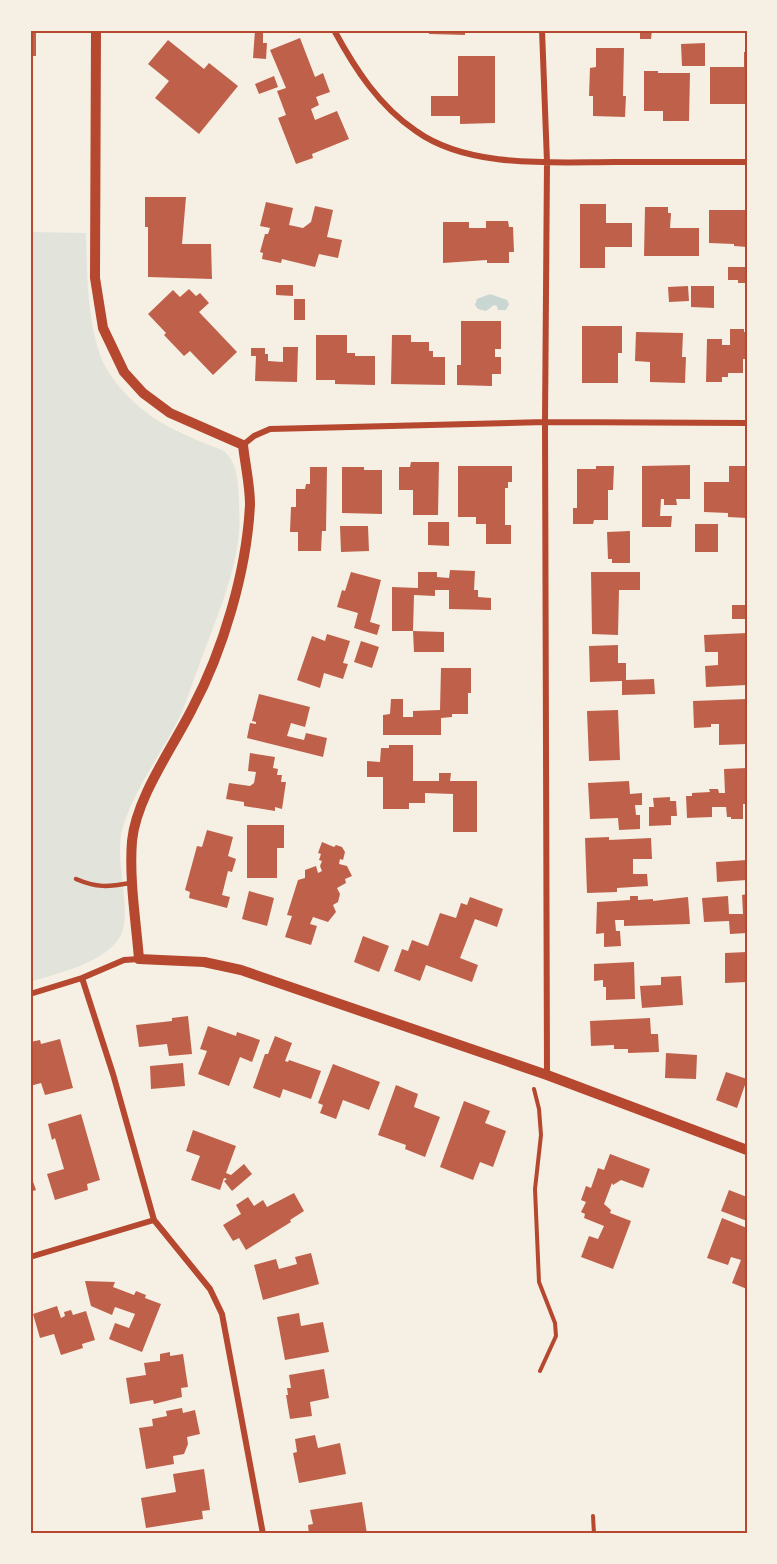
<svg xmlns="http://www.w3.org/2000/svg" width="777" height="1564" font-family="Ubuntu,sans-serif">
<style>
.green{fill:#e2e4dc}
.water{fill:#c9d6d2}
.building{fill:#bf614a}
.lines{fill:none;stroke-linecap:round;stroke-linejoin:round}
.path{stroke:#b5482f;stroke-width:4}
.service{stroke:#b5482f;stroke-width:4.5}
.minor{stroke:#b5482f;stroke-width:6}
.tertiary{stroke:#b5482f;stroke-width:10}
.neatline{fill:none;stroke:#b5482f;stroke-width:2}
</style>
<rect width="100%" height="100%" fill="#f6efe4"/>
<!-- green -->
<path class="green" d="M30,232l56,1c1,40 1,84 14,122 10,28 43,59 69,72 17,9 36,16 55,24 14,13 14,31 15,50 0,10 1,21 0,32 -4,44 -24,88 -39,130 -7,17 -12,35 -19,51 -18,38 -46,73 -58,113 -10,32 10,84 -2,108 -15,28 -63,38 -91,47z"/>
<!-- water -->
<path class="water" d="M490,294l17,6 2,4 -3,6h-8l-1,-4 -3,-1 -8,6 -8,-2 -3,-4 2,-6z"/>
<!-- building -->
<path class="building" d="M30,30h6v26h-6z
M255,30h8v13h4l-1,16 -13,-1z
M429,30h36v5l-36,-1z
M640,30h12l-1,9h-11z
M300,38l15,39 8,-4 7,19 -14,5 3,8 -8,4 4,11 22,-9 12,28 -37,15 1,4 -17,6 -18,-46 8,-3 -9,-24 9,-3 -16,-38z
M168,40l36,29 5,-6 29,23 -39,48 -44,-36 14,-17 -21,-17z
M705,43v23h-23l-1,-22z
M596,48h28l-1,48h3l-1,21 -32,-1v-20h-4l1,-28 6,-1z
M744,52h3v52h-37v-37h34z
M458,56h37v67l-35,1v-8h-29v-20h27z
M644,71h14v2h32l-1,48h-26v-10h-19z
M274,76l4,11 -19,7 -4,-10z
M30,151l3,2 -1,20h-2z
M145,197h41l-4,47h29l1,35 -64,-2v-50h-3z
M266,202l27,6 -4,17 14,3 8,-6 4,-16 18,4 -6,27 15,3 -4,18 -19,-4 -4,13 -33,-8 -1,4 -19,-4 1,-6 -3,-1 5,-18h3l2,-6 -10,-2z
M580,204h26v19h26v24h-27v21h-25z
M645,207h23v6h3l-1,15h29v28h-55z
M709,210h38v37l-13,-1v-2l-25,-1z
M486,221h22l1,6h4l1,25h-5v11h-22v-3l-44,3v-41h26v6h17z
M728,267h19v16h-9v-3h-10z
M276,285h17v11l-17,-1z
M688,286l1,15 -20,1 -1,-15z
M691,286h23v22l-23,-1z
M189,289l7,7 4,-3 9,10 -10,9 38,40 -24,23 -23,-24 -6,5 -20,-21 2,-2 -18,-19 25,-24 7,7z
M294,299h11v21h-11z
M461,321h40v28h-6v8h6v17h-9v12l-35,-1v-20h4z
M582,326h40v27h-4v30h-36z
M730,329h14v3h3v27h-4v14h-15v4h-6v5h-16l1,-43h15v6h8z
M636,332l47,1 -1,24h4l-1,26 -35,-1v-20l-15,-1z
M316,335h31v18h8v3h20v29l-40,-1v-4h-19z
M392,335h19v7h18v9h4v6h12v28l-54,-1z
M283,347h15l-1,35 -42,-1 1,-25h-5v-8h14v6h3v7l15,1z
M411,462h28l-1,53h-25v-25h-14v-23h11z
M690,465v34h-14l1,6h-13v-6h-3l-1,17h12l-1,11h-29v-61z
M458,466h54v16h-4v6h-3v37h6v19h-25v-20h-10v-7h-18z
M596,466h18l-1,24h-5v30h-14l-1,4h-20v-16h4v-39h19z
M729,466h18v52l-19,-1v-4l-24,-1v-30h25z
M310,467h17l-1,64h-4l-1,20h-23v-19h-8l1,-25h5v-18h9l1,-5h4z
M342,467h22v3h18v44l-40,-1z
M428,522h21v24l-21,-1z
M695,524h23v28h-23z
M340,526h28l1,25 -28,1z
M630,531v32h-18v-4h-4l-1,-27z
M450,570l25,1 -1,19h4v7l13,1v12l-42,-1v-19h-14v6l-21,-1 -1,36h-21v-44l26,1v-16h19v5l12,1z
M351,572l30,8 -11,42 10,3 -3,10 -23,-7 4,-15 -21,-6 5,-17 3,1z
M591,572h49v18h-21l-1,45 -26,-1z
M732,605h15v14h-15z
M413,631l31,1v20h-30z
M747,633v52l-41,2 -1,-21 13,-1v-13h-13l-1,-17z
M327,634l23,7 -7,22 5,1 -5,15 -19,-6 -4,15 -23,-8 15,-44 13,5z
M361,641l18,6 -7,21 -18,-6z
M618,645v18h8v17l28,-1 1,15 -33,1v-14l-32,1 -1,-36z
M441,668h30v25h-3v21h-16v3l-11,1v17h-58v-20l7,-1 1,-15h12v18h10v-6l27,-1z
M259,694l51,13 -5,20 -14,-4 -4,13 17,4 2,-7 21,5 -4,19 -76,-19 3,-15 6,1v-2l-4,-1z
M747,699v45l-28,1v-21h-8v3l-17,1 -1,-27z
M618,710l2,50 -31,1 -2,-50z
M389,745h24v36h26v-8h12l-1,8h27v51h-24v-38l-28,-1v10h-16v6h-26v-32h-16v-16l13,1 1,-14h8z
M250,753l25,4 -2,11 5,1 -1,6h5l-1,7h5l-4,27 -7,-2v4l-31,-5v-4l-18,-3 3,-16 21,3 4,-3 2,-11 -8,-1z
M747,768v36h-4v15h-12v-2h-4l-1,-10h-14v10l-25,1 -1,-22h6v-3l18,-1 -1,-3h9l1,4h6l-1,-24z
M629,781l1,13 12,-1v12h-7l1,10h4v14l-21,1 -1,-12 -28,1 -2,-36z
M670,797v4h6l1,15h-6v9l-22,1v-19h5l-1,-9z
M247,825h37v23h-7v30h-30z
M207,830l26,7 -5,19 8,3 -4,13 -4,-1 -6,24 8,2 -3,11 -38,-10 1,-6 -5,-2 12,-44 5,1z
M609,837v3l42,-2 1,21h-19v15h14l1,12 -31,2v4l-30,1 -2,-55z
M322,842l12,5 2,-2 6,2 3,5 -2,8 -3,-1 -1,5 8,2 5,10 -7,3 1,4 -9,5 3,6 -2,8 -5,3 3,7 -8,10 -15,-5 -3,7 7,2 -6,19 -26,-8 7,-21 -5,-1 11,-35 7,-2v-8l11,-4 2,7 4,-2 -2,-5 2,-5 -3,-1 2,-6 -3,-1z
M747,860v20l-30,2 -1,-20z
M249,891l25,7 -7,28 -25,-7z
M747,894v39l-17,1 -1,-13 -25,1 -2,-24 26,-2 1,18h14l-1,-19z
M630,896h8v4l15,-1v2l35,-4 2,27 -66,2v-6h-9l1,11h4l1,15 -17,1v-14l-8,1 1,-32 33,-2z
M470,897l33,12 -6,18 -22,-8 -15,39 18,7 -6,17 -46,-17 -6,16 -26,-10 8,-22 6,2 4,-11 16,6 12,-33 16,5 5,-15 6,2z
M363,936l26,10 -10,26 -25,-10z
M747,952v30l-22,1v-30z
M634,962l1,37 -29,1v-13h-3v-7l-9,1v-17z
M681,976l2,29 -41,3 -2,-22 21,-1v-8z
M188,1016l4,38 -23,2 -2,-12 -28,3 -3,-22 36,-4v-3z
M650,1018l1,16h7l1,18 -31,1v-4h-14v-4l-23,1 -1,-25z
M208,1026l28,10 1,-4 23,8 -8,22 -12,-5 -11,29 -31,-12 9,-23 -7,-2z
M275,1036l17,7 -7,18 3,1 1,-2 32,11 -10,28 -28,-10 -3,9 -27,-10 12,-34h3z
M60,1039l13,49 -28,7 -4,-12 -11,3v-44l10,-2 1,4z
M666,1053l31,2 -1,24 -31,-1z
M183,1063l2,23 -34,3 -1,-23z
M333,1064l47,18 -11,28 -26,-10 -7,19 -16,-6 3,-8 -5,-2z
M726,1072l21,7 -10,29 -21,-8z
M396,1085l22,9 -4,13 26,10 -15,40 -20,-8 1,-4 -28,-10z
M464,1101l26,10 -5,12 21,8 -13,36 -13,-5 -7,18 -33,-13z
M81,1114l19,66 -13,4 1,6 -33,10 -8,-26 17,-5 -9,-31 -3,2 -4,-16z
M193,1130l43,16 -10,27 5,2 13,-11 8,10 -20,17 -8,-10 3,-2 -3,-1 -4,12 -29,-10 9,-24 -14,-5z
M610,1154l40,15 -7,19 -22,-8 -8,5 -1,-2 -8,21 7,6 -1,3 21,8 -18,48 -32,-12 8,-21 9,3 6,-13 -20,-8 1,-4 -4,-2 5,-10 -5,-2 5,-14 5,2 7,-20 6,2z
M30,1173l6,17 -6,2z
M729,1190l18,7v24l-26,-10z
M294,1193l10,18 -14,9 1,2 -45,28 -7,-12 -6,3 -10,-16 18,-11 -5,-9 12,-8 6,9 9,-6 4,7z
M722,1218l25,10v61l-15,-6 9,-23 -10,-3 -3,8 -21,-7z
M311,1253l8,31 -56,16 -9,-35 22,-6 3,10 18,-5 -2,-7z
M85,1281l30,1 -2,5 21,8 2,-4 10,4 -1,3 16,6 -19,48 -33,-13 6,-16 14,5 6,-14 -20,-7 -3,8 -21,-9z
M57,1306l4,12 4,-2 -1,-4 7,-2 2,5 13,-4 9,29 -13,4 1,4 -22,7 -7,-21 -14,4 -7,-24z
M299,1313l2,13 22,-4 6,30 -44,8 -8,-43z
M170,1352v4l13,-2 5,33 -7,1 1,9 -28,7 -1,-4 -23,4 -4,-26 20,-3 -2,-12 16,-2v-7z
M324,1369l5,29 -19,4 2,14 -22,3 -4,-24h2l-1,-7h4l-2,-13z
M182,1408l1,5 12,-3 5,24 -13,3 1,7 -4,10 -11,2 1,8 -28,5 -7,-41 14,-2 -1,-7 15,-3 -1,-5z
M315,1435l3,13 22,-5 6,31 -47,9 -6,-30 4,-1 -2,-13z
M204,1469l6,41 -8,1 1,8 -57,9 -5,-30 35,-6 -3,-18z
M362,1502l5,32h-58l-1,-9 5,-1 -3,-14z"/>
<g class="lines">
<!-- path -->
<path class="path" d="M534,1089l5,20 2,26 -6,54 4,93 16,41 1,13 -16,35
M593,1516l1,18"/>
<!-- service -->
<path class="service" d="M76,879c21,9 32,8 54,4"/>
<!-- minor -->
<path class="minor" d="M334,30c21,39 45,76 82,101 53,38 137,31 199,31 44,0 88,0 132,0
M542,30l5,132 -2,260 2,653
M243,445l11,-9 16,-7 275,-7 202,1
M82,978l31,96 41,146 56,69 12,25 41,220
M30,994l52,-16 42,-18 15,-1
M30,1257l124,-37"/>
<!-- tertiary -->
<path class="tertiary" d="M96,30l-1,248 8,50 21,44 19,21 27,20 73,32c2,19 7,40 7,59 -3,66 -27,147 -58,205 -19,38 -56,89 -60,132 -3,39 4,80 7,118l65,3 37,8 306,105 200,75"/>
</g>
<!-- border -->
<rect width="777" height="1564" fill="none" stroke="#f6efe4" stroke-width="63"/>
<rect x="32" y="32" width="714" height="1500" class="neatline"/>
</svg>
